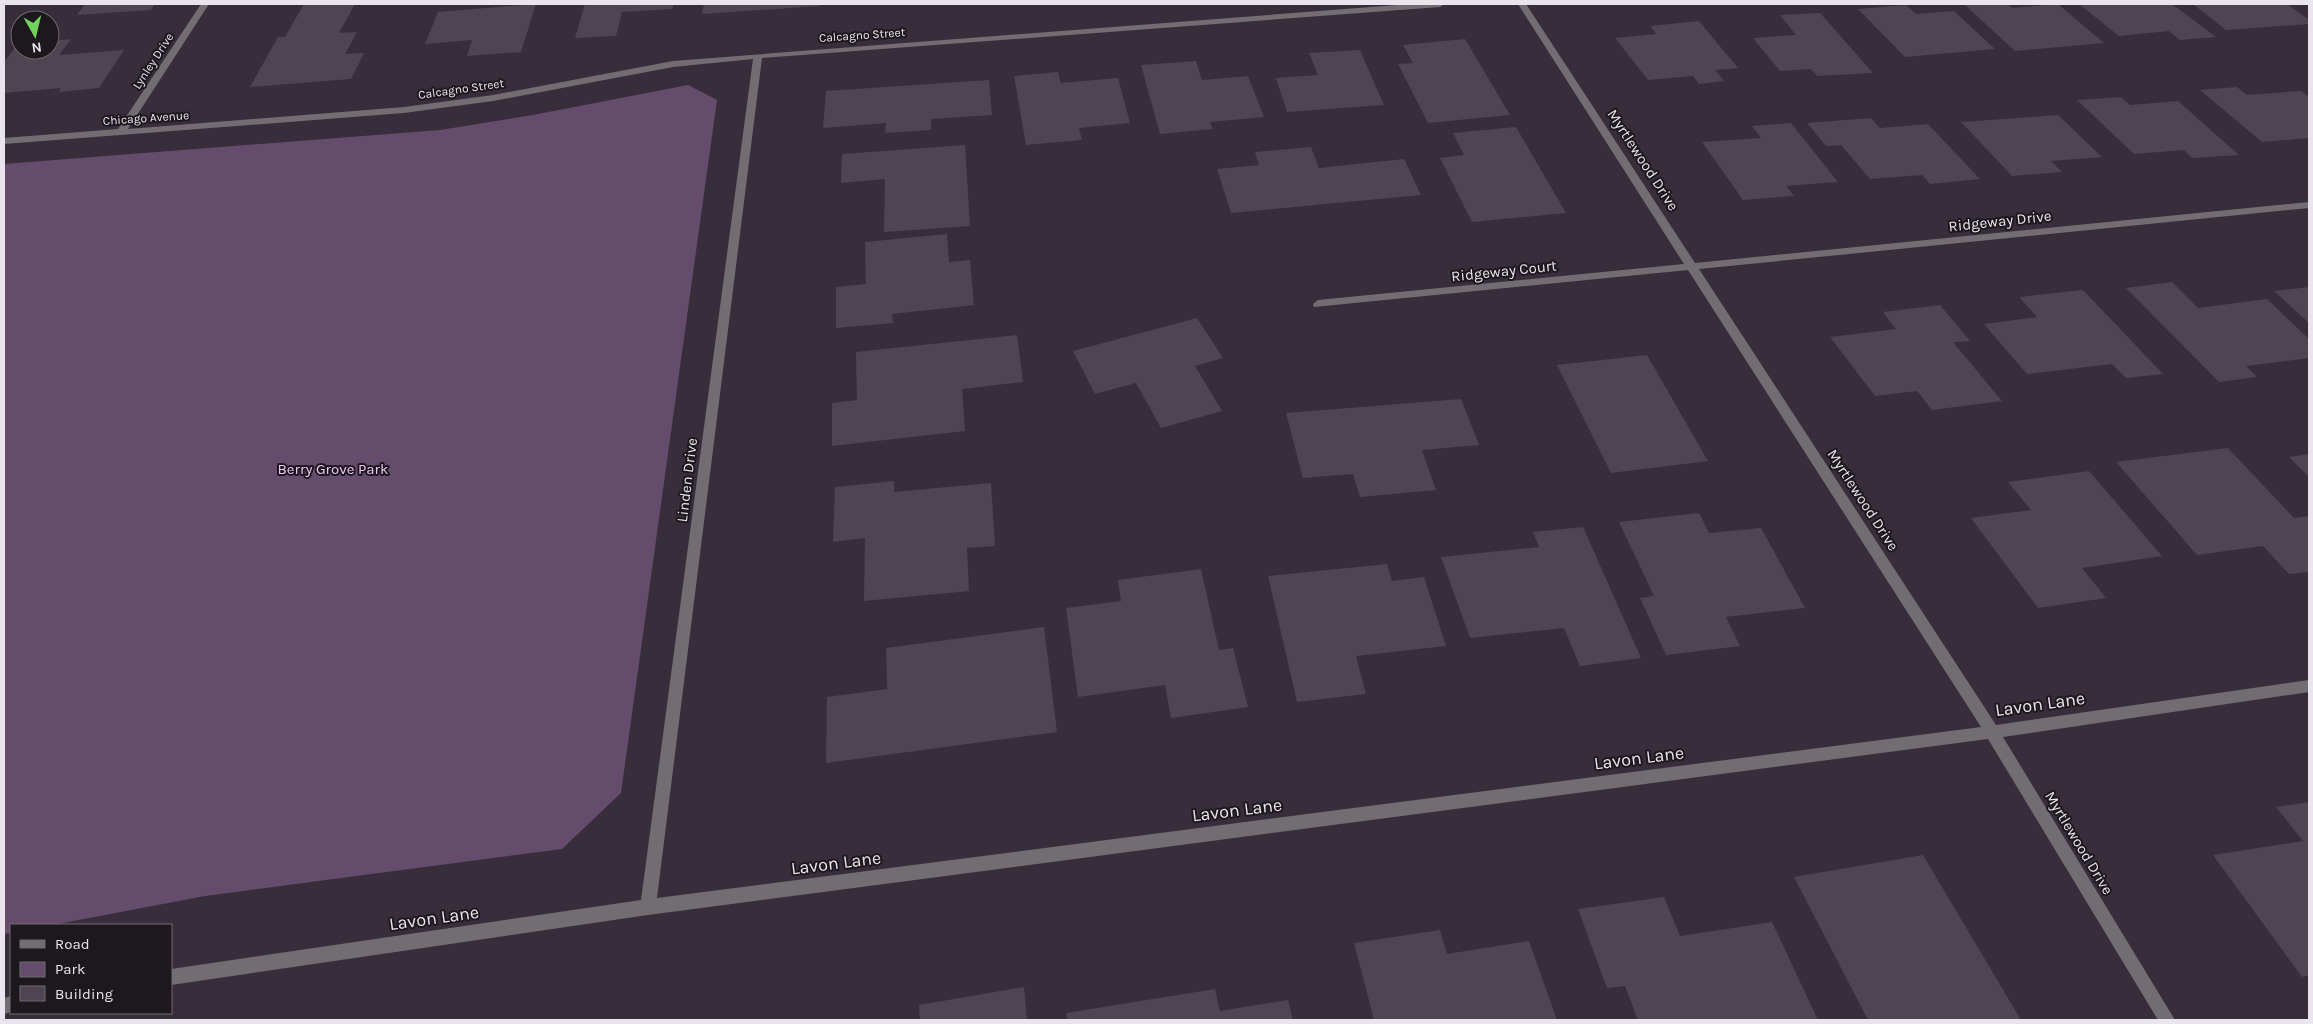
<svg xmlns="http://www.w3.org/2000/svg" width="2313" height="1024" font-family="Karla,sans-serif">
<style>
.green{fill:#664c6c}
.building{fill:#4f4451}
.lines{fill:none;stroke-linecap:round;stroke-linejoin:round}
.minor{fill:#726d73;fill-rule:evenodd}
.labels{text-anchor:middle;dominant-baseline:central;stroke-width:4;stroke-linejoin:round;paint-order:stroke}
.far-street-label{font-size:12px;fill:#eae4ec;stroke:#1d181e}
.street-label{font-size:15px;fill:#eae4ec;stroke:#1d181e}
.park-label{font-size:15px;fill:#f0c6fa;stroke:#1d181e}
.near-street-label{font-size:18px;fill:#eae4ec;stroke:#1d181e}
</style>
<rect width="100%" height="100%" fill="#382e3b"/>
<!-- green -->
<path class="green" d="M688,85l29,15 -96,693 -59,56 -357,47 -153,29h-41v8l-7,1v-770l436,-34 93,-15z"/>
<!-- building -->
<path class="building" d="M85,4h70l-4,6 -74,5z
M304,4h51l-16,29 18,-1 -12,22 19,-1 -13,26 -101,8 28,-50h7z
M536,4l-15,48 -54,4 5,-16 -47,4 13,-32z
M585,4h89l-2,5 -50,3 -6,24 -41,2z
M704,4h115v2l-117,8z
M1964,4h43l5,4 46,-4 46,39 -89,8z
M2079,4h93l44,33 -36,3 -11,-9 -50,5z
M2193,4h94l22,16v4l-83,6z
M1906,5l10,9 38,-3 41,38 -90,8 -47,-48z
M1820,13l53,60 -56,3 -6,-7 -31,2 -27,-33 43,-3 -16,-20z
M1699,21l39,47 -23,2 9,11 -25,3 -6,-8 -45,4 -33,-42 41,-4 -6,-8z
M71,39l-12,16 65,-5 -25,38 -40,4 2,-4 -57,5v-31l14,-18h2v6h30v-9z
M1465,39l45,76 -82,8 -30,-59 15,-1 -10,-18z
M1360,50l24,55 -97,7 -11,-34 42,-3 -9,-22z
M1196,61l6,19 46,-4 16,41 -54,5 3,7 -53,5 -19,-69z
M1058,72l3,11 57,-5 12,45 -51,5 3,12 -56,5 -12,-69z
M989,80l3,35 -61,4v11l-46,3 1,-10 -63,5 3,-37z
M2237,87l10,8 54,-4 8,6v41l-47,4 -62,-52z
M2121,97l9,8 48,-4 61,54 -47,3 -8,-8 -50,4 -57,-54z
M2058,115l44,42 -51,4 11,11 -50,4 -51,-54z
M1871,118l9,10 48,-4 52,55 -50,5 -8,-9 -52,4 -29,-34 -15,1 -19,-23z
M1791,123l47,59 -52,4 8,10 -51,4 -41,-58 59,-4 -9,-12z
M1516,127l50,86 -94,9 -32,-64 24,-3 -11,-22z
M965,145l5,81 -86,6 1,-53 -44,4 1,-29z
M1311,147l8,21 85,-9 17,36 -190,18 -14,-44 42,-4 -4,-13z
M947,234l2,28 21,-2 4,45 -82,9 1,9 -57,5v-41l30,-3 -1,-42z
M2172,282l26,26 69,-9 42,40v19l-63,8 11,11 -38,5 -93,-94z
M2309,287v36l-35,-32z
M2083,290l80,84 -37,4 -14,-14 -85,10 -43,-50 53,-7 -18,-20z
M1940,305l30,36 -17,1 49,59 -70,9 -15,-19 -42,5 -45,-59 66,-8 -13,-17z
M1197,318l26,40 -28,8 27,45 -61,17 -25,-45 -41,11 -22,-43z
M1017,335l6,47 -61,7 3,42 -133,15v-43l25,-3 -1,-48z
M1647,355l61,106 -97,12 -54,-108z
M1461,399l18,46 -57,5 14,40 -76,7 -7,-23 -50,4 -17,-65z
M2228,448l66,70 15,-2v56l-20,2 -26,-28 -66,9 -81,-93z
M2309,454v23l-20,-20z
M2089,471l73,85 -80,12 24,30 -68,10 -67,-90 60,-8 -23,-28z
M894,481v11l97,-9 4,63 -28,2 2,43 -105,10 1,-63 -32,4 2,-55z
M1699,513l10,20 52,-5 44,80 -79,9 14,29 -74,9 -26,-57 14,-2 -35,-74z
M1583,527l58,131 -61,8 -16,-38 -94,10 -29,-81 98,-10 -6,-15z
M1387,564l5,17 32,-4 22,69 -90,10 10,38 -69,8 -29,-126z
M1201,569l18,81 14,-2 15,59 -77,11 -6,-33 -87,12 -12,-89 55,-7 -3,-21z
M1044,627l13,105 -231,31 1,-66 60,-8 -1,-41z
M2309,802v173l-7,2 -89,-122 90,-14 -27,-34z
M1923,855l98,165h-153l-74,-143z
M1664,897l16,39 92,-14 46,98h-180l-13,-34 -18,2 -29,-79z
M1440,930l7,24 82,-13 28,79h-183l-20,-77z
M1024,987l3,33h-107l-1,-15z
M1215,989l5,22 68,-11 5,20h-226l-1,-7z"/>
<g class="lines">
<!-- minor -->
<path class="minor" d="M201,4h8l-81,125 276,-22 89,-12 180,-34 737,-57h34l-4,3 -678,51 -105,840 1324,-171 -293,-457 -374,37 -1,-3 5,-4 366,-36 -166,-260h8l169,259 614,-61v6l-610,61 297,456 313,-45v12l-306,45 172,283h-17l-170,-281 -1340,176 -477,70v-16l470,-69 112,-841 -80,8 -180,34 -89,12 -400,31v-6l114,-9z
M11,996v16l-7,2v-16z"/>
</g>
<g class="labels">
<!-- far-street labels -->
<g class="far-street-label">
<text transform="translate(862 35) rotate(-4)">Calcagno Street</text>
<text transform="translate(153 61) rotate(-57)">Lynley Drive</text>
<text transform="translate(461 89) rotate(-8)">Calcagno Street</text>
<text transform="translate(146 118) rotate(-4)">Chicago Avenue</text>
</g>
<!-- street labels -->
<g class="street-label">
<text transform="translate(1643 160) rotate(57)">Myrtlewood Drive</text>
<text transform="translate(2000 221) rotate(-6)">Ridgeway Drive</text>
<text transform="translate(1504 271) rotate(-6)">Ridgeway Court</text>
<text transform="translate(687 480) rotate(-83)">Linden Drive</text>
<text transform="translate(1863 500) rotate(57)">Myrtlewood Drive</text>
<text transform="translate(2079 843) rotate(59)">Myrtlewood Drive</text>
</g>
<!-- park labels -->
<g class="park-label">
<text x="333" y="469">Berry Grove Park</text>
</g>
<!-- near-street labels -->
<g class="near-street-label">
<text transform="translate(2040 704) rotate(-8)">Lavon Lane</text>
<text transform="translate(1639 758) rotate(-7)">Lavon Lane</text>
<text transform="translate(1237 810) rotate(-7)">Lavon Lane</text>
<text transform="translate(836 863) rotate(-7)">Lavon Lane</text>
<text transform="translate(434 918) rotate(-8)">Lavon Lane</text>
</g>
</g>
<!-- border -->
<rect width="2313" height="1024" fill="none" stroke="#eae4ec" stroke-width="10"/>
<!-- legend -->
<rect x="10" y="924" width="162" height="90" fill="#1d181e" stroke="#6f6a70"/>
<rect x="20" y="940" width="25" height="8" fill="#726d73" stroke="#6f6a70"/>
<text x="55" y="949" font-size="15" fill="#eae4ec">Road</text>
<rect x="20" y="962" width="25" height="15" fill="#664c6c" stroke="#6f6a70"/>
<text x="55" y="974" font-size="15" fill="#eae4ec">Park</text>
<rect x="20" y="986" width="25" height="15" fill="#4f4451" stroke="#6f6a70"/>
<text x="55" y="999" font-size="15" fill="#eae4ec">Building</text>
<!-- north arrow -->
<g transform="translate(35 35) rotate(172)"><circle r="24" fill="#1d181e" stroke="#6f6a70"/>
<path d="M0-4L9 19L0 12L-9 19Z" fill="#72d25d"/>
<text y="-8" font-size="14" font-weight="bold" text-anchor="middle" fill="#eae4ec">N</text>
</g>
</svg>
